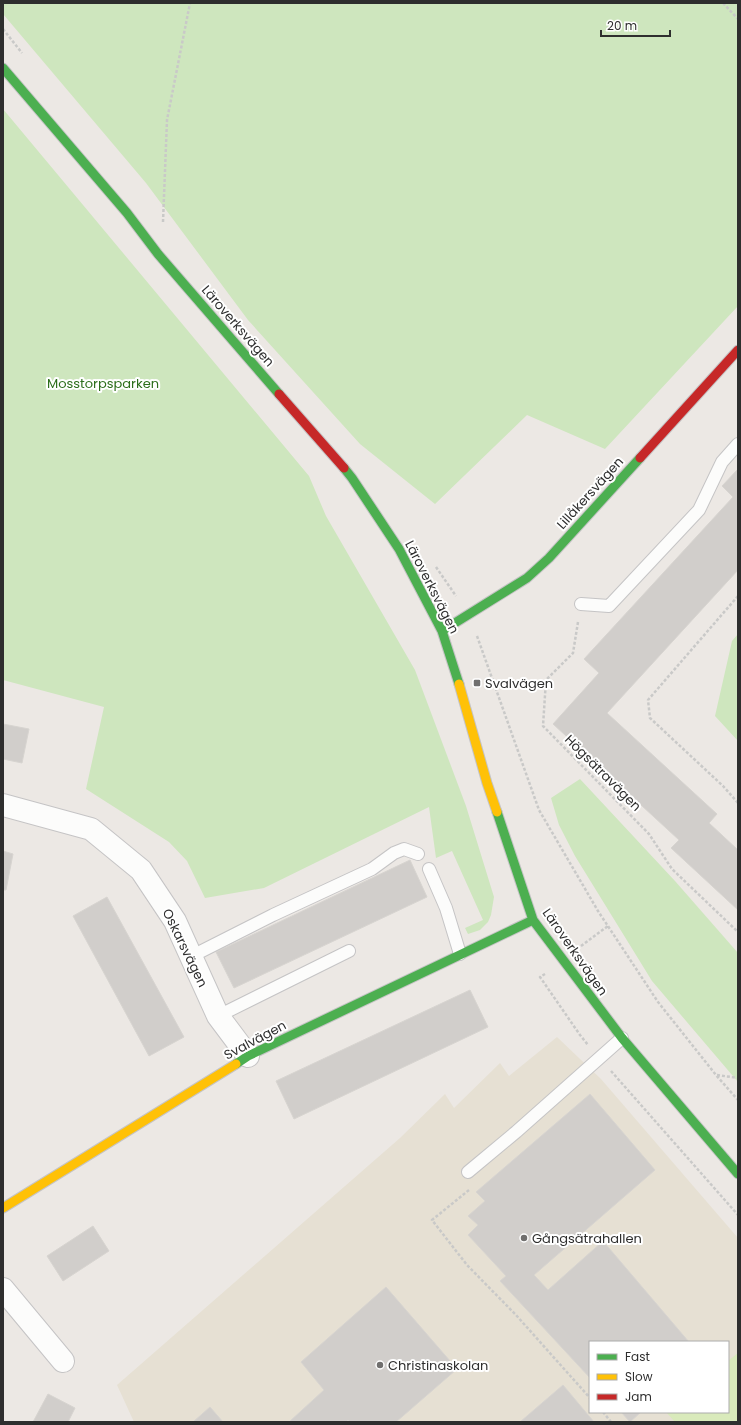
<svg xmlns="http://www.w3.org/2000/svg" width="741" height="1425" font-family="Poppins,sans-serif">
<style>
.education{fill:#e6e0d3;fill-rule:evenodd}
.green{fill:#cee6be}
.pitch{fill:#d9eabb}
.building{fill:#d1cecb;stroke:#d7d4d0}
.lines{fill:none;stroke-linecap:round;stroke-linejoin:round}
.lane-casing{stroke:#c5c4c5;stroke-width:14}
.street-casing{stroke:#c5c4c5;stroke-width:24}
.fast-casing{stroke:#c5c4c5;stroke-width:11}
.slow-casing{stroke:#c5c4c5;stroke-width:11}
.jam-casing{stroke:#c5c4c5;stroke-width:11}
.path{stroke:#c9c9c8;stroke-width:2.5;stroke-dasharray:3 2;stroke-linecap:butt}
.lane{stroke:#fcfcfb;stroke-width:12}
.street{stroke:#fcfcfb;stroke-width:22}
.fast{stroke:#4caf50;stroke-width:9}
.slow{stroke:#ffc107;stroke-width:9}
.jam{stroke:#c62828;stroke-width:9}
.poi-dot{fill:#706f6e;stroke:#fff;stroke-width:1.5}
.labels{text-anchor:middle;dominant-baseline:central;stroke-width:4;stroke-linejoin:round;paint-order:stroke}
.street-label{font-size:13px;fill:#2e2e2e;stroke:#fff}
.park-label{font-size:13px;fill:#2c6e1b;stroke:#fff}
.poi-label{font-size:13px;fill:#2e2e2e;stroke:#fff;text-anchor:start}
</style>
<rect width="100%" height="100%" fill="#ece8e4"/>
<!-- education -->
<path class="education" d="M557,1037l44,42 137,159v184h-604l-17,-37 283,-247 45,-44 9,14 46,-45 9,13zM590,1342h138v70h-138z"/>
<!-- green -->
<path class="green" d="M3,3h735v303l-133,143 -78,-34 -92,89 -75,-60 -112,-124 -102,-137 -143,-169z
M3,109l306,367 17,40 89,154 51,136 28,91 -3,18 -3,7 -8,8 -12,4 -3,-6 18,-8 -31,-69 -16,7 -7,-51 -165,81 -59,10 -18,-37 -18,-19 -83,-53 18,-82 -101,-27z
M738,634v107l-23,-25 17,-75z
M580,779l95,102 63,72v129l-86,-101 -77,-125 -16,-31 -8,-27z"/>
<!-- pitch -->
<path class="pitch" d="M738,1353v69h-63l-8,-9 2,-1h59v-51z"/>
<!-- building -->
<path class="building" d="M738,469v101l-131,143 110,101 -8,9 29,27v60l-67,-62 8,-8 -126,-116 46,-51 -15,-14 149,-162 -11,-11z
M3,724l26,5 -7,34 -19,-4z
M3,851l10,3 -7,36h-3z
M410,860l17,37 -193,91 -18,-36z
M107,897l77,140 -35,19 -76,-140z
M470,990l18,37 -194,92 -18,-38z
M590,1094l65,76 -121,105 14,15 55,-49 86,101h-99v36l-90,-97 6,-5 -38,-41 10,-10 -10,-9 17,-15 -9,-9z
M93,1226l16,25 -46,30 -16,-25z
M386,1287l71,82 -61,53h-46l-2,-2 -2,2h-57l35,-32 -23,-28z
M563,1385l31,37h-74z
M48,1394l27,14 -7,14h-35z
M210,1407l13,15h-30z
M621,1412h20l-11,10z"/>
<g class="lines">
<!-- lane casing -->
<g class="lane-casing">
<path id="lane" d="M581,604l28,2 90,-96 23,-48 16,-18
M429,869l17,39 14,46
M190,957l83,-42 99,-46 22,-16 10,-4 14,5
M218,1016l131,-65
M468,1172l48,-40 106,-94"/>
</g>
<!-- street casing -->
<g class="street-casing">
<path id="street" d="M3,805l88,24 50,41 34,51 43,95 30,40
M3,1289l60,72"/>
</g>
<!-- fast casing -->
<g class="fast-casing">
<path id="fast" d="M3,68l124,145 31,41 121,140
M344,468l8,10 47,71 43,82 17,53
M442,631l85,-53 22,-20 91,-100
M497,812l36,108 89,118 116,136
M236,1064l12,-8 285,-136"/>
</g>
<!-- slow casing -->
<g class="slow-casing">
<path id="slow" d="M459,684l28,99 10,29
M3,1208l233,-144"/>
</g>
<!-- jam casing -->
<g class="jam-casing">
<path id="jam" d="M279,394l65,74
M640,458l98,-108"/>
</g>
<!-- path -->
<path class="path" d="M723,3l15,16
M3,29l19,24
M163,222l4,-102 23,-117
M436,567l20,29
M738,596l-90,104 2,18 73,68 15,17
M578,622l-5,31 -27,27 -3,46 106,108 23,35 66,63
M477,636l62,174 59,101 60,91 58,73 22,25
M581,946l27,-20
M545,974l-5,3 40,58 8,10
M611,1071l127,144
M717,1075l21,3
M469,1190l-37,30 35,45 49,50 74,83
M603,1412l8,10"/>
<!-- lane -->
<use href="#lane" class="lane"/>
<!-- street -->
<use href="#street" class="street"/>
<!-- fast -->
<use href="#fast" class="fast"/>
<!-- slow -->
<use href="#slow" class="slow"/>
<!-- jam -->
<use href="#jam" class="jam"/>
</g>
<!-- markers -->
<g class="poi-dot">
<rect x="473" y="679" width="8" height="8" rx="2"/>
<circle cx="524" cy="1238" r="4"/>
<circle cx="380" cy="1365" r="4"/>
</g>
<g class="labels">
<!-- street labels -->
<g class="street-label">
<text transform="translate(238 326) rotate(49)">Läroverksvägen</text>
<text transform="translate(590 493) rotate(-48)">Lillåkersvägen</text>
<text transform="translate(432 587) rotate(63)">Läroverksvägen</text>
<text transform="translate(603 773) rotate(45)">Högsätravägen</text>
<text transform="translate(185 948) rotate(64)">Oskarsvägen</text>
<text transform="translate(575 952) rotate(55)">Läroverksvägen</text>
<text transform="translate(255 1040) rotate(-28)">Svalvägen</text>
</g>
<!-- park labels -->
<g class="park-label">
<text x="103" y="383">Mosstorpsparken</text>
</g>
<!-- poi labels -->
<g class="poi-label">
<text x="485" y="683">Svalvägen</text>
<text x="532" y="1238">Gångsätrahallen</text>
<text x="388" y="1365">Christinaskolan</text>
</g>
</g>
<!-- border -->
<rect width="741" height="1425" fill="none" stroke="#2e2e2e" stroke-width="8"/>
<!-- legend -->
<rect x="589" y="1341" width="140" height="72" fill="#ffffff" stroke="#ababab"/>
<rect x="597" y="1354" width="20" height="6" fill="#4caf50" stroke="#ababab"/>
<text x="625" y="1361" font-size="12" fill="#2e2e2e">Fast</text>
<rect x="597" y="1374" width="20" height="6" fill="#ffc107" stroke="#ababab"/>
<text x="625" y="1381" font-size="12" fill="#2e2e2e">Slow</text>
<rect x="597" y="1394" width="20" height="6" fill="#c62828" stroke="#ababab"/>
<text x="625" y="1401" font-size="12" fill="#2e2e2e">Jam</text>
<!-- scale -->
<path d="M601 30v6h69v-6" fill="none" stroke="#2e2e2e" stroke-width="2"/>
<text x="607" y="30" font-size="12" fill="#2e2e2e" stroke="#ffffff" stroke-width="3" paint-order="stroke">20 m</text>
</svg>
